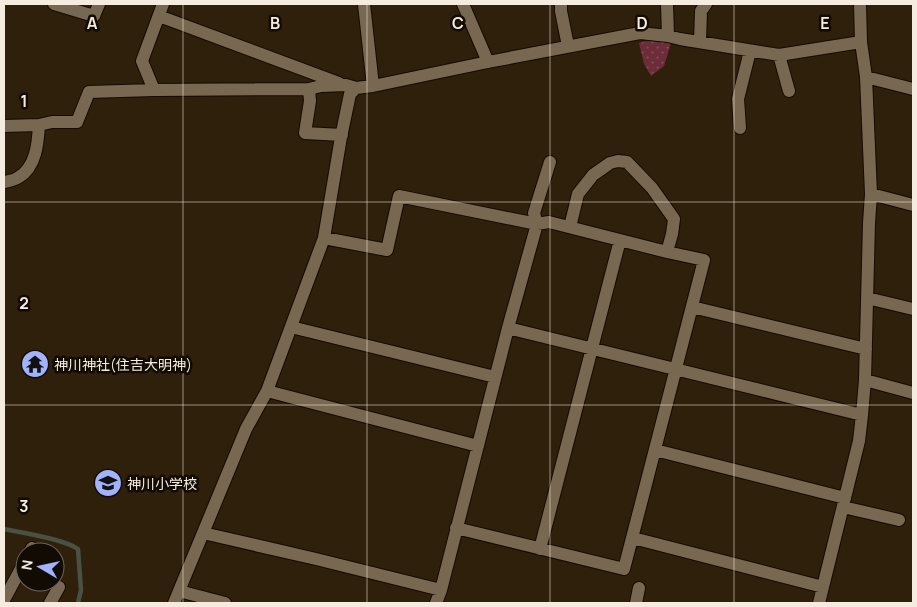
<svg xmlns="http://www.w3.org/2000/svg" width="917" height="607" font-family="Manrope,'Noto Sans JP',sans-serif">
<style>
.park{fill:url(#park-dots)}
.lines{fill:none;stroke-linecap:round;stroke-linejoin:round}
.stream{stroke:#4a5143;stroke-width:4.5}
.street-casing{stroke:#160900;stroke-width:14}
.street{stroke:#786851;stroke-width:12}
.grid{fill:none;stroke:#f5ecdf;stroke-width:1;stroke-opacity:0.55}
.labels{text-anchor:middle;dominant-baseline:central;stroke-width:5;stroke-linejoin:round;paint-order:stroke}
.poi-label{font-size:14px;fill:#f5ecdf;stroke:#110b04;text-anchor:start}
.grid-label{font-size:16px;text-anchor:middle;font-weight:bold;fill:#f5ecdf;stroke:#110b04;stroke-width:5;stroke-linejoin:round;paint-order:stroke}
</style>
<defs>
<pattern id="park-dots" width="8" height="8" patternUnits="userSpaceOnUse" patternTransform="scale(1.25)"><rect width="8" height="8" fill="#6d2c39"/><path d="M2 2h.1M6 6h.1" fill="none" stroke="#824b55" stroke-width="1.8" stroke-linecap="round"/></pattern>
</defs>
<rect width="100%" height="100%" fill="#2e200b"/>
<!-- park -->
<path class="park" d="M649,40l22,3 -7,23 -13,10 -7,-12 -5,-21z"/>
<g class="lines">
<!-- stream -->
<path class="stream" d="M4,529c19,4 60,10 74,20l3,41 -3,13"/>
<!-- street casing -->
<g class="street-casing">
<path id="street" d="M54,4l40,12 5,-12
M364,4l9,82
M463,4l25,58
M561,4v7l7,35
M667,4l1,32
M159,16l180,67
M700,42l1,-31 5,-7
M779,55l10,36
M866,77l47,12
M309,89l1,12 -5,32 37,2
M154,90l-12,-29 21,-57
M39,125l13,-3h25l12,-30 65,-2 155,-1 12,-3 25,-1 10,3 17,-2 115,-24 152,-29 28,3 12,3 99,16 82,-13
M4,126l35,-1c-1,18 -3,42 -20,52 -4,3 -10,4 -15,5
M740,128l-2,-29 12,-48
M871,194l42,11
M570,227l8,-33 15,-19 17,-12 8,-2 9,1 25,26 22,31 -2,15 -5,18
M324,238l63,12 12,-54 138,28 12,-2 118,30 37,8 -80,309 -168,-41
M867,298l46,11
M692,307l174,42
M291,327l204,50
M508,328l354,87
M865,380l48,13
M267,391l211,55
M655,450l190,48
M843,507l56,13
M203,533l113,26 125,31
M633,538l190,49
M540,549l80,-309
M30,552l2,-4
M179,591l46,12
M4,600l21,-39
M50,603l9,-16
M174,603l72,-174 21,-38 57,-153 17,-101 9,-43 6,-6
M436,603l5,-13 67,-262 29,-104 -3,-11 16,-51
M636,603l3,-15
M819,603l40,-162 3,-26 3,-35 4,-157 2,-29 -5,-117 -5,-35 -1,-38"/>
</g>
<!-- street -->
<use href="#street" class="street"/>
</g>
<!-- grid -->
<path class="grid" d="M183,4v599M367,4v599M550,4v599M734,4v599M4,202h909M4,405h909"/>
<!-- icons -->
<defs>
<g id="temple-disc" transform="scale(1.4375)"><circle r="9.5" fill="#a2b2fd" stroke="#110b04"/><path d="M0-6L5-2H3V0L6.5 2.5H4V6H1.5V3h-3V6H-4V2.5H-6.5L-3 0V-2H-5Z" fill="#111"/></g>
<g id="school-disc" transform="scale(1.4375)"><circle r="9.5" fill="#a2b2fd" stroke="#110b04"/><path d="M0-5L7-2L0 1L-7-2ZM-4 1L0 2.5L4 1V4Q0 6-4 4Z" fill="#111"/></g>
</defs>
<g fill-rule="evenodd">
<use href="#temple-disc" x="35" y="364"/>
<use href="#school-disc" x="108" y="483"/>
</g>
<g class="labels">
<!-- poi labels -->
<g class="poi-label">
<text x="54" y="364">神川神社(住吉大明神)</text>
<text x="127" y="483">神川小学校</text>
</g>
</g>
<g class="grid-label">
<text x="92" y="29">A</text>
<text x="275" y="29">B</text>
<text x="458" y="29">C</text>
<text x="642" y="29">D</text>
<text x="825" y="29">E</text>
<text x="24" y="107">1</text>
<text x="24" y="309">2</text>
<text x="24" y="512">3</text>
</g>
<!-- border -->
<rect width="917" height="607" fill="none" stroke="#f5ecdf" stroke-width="10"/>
<!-- north arrow -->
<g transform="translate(40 567) rotate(279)"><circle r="24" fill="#110b04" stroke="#6c655c"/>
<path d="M0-4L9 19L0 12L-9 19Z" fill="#a2b2fd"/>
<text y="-8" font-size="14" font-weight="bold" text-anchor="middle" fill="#f5ecdf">N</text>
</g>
</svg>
